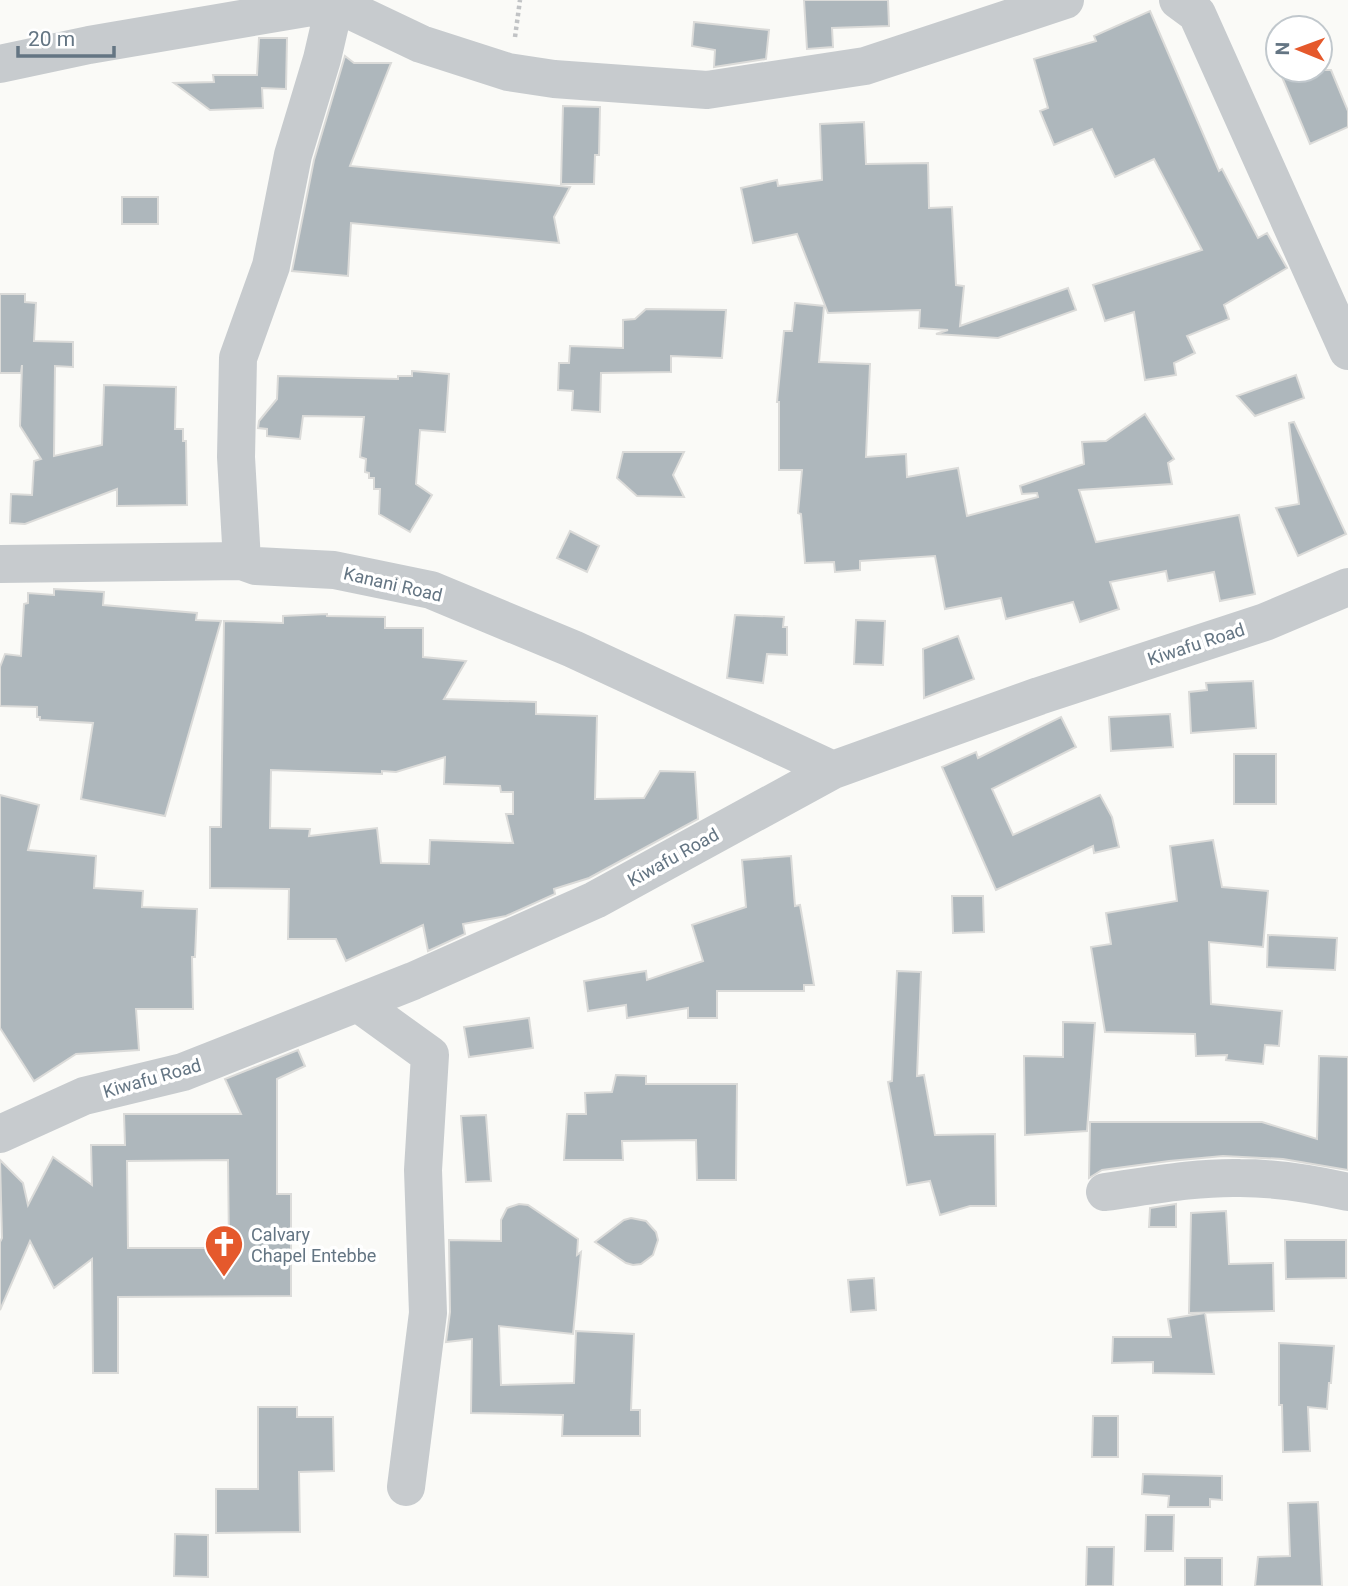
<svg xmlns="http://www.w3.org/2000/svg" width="1348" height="1586" font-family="Roboto,sans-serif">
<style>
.building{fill:#aeb7bc;stroke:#dbdbd9;stroke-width:2;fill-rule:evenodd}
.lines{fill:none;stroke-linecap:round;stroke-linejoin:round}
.path{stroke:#c1c3c5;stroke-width:4.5;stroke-dasharray:3.5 3.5;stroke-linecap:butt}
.minor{stroke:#c7cbce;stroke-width:38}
.labels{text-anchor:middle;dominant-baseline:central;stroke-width:7;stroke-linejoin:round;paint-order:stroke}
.street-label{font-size:18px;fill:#647583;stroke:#fff}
.poi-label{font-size:18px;fill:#647583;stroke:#fff;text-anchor:start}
</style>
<rect width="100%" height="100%" fill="#fafaf7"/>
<!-- building -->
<path class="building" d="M804,0h84l1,26 -57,2 1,19 -26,2z
M1150,11l69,160 3,-2 36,69 9,-5 20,35 -63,37 5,14 -42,17 8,17 -21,10 2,12 -31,5 -11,-68 -29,9 -12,-36 109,-35 -48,-91 -39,18 -23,-48 -38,16 -14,-34 8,-3 -14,-49 62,-18 -2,-5z
M694,22l75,8 -3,29 -52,8 1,-17 -23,-4z
M259,38h28l-1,51 -24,-1 1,20 -53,2 -36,-27 40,-1 -1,-7h44z
M345,56l9,7h37l-41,103 220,21 -16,30 5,26 -208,-20 -3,53 -56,-5 22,-111z
M1297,70h34l17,41v16l-38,17 -28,-67z
M563,106l37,1 -1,48h-4l-1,29h-33z
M864,122l2,42 62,-1 1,45 23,-1 4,78 8,1 -4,40 108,-38 8,22 -78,28 -62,-4 12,-4 -29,-2 1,-18 -92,3 -31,-79 -44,9 -12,-55 36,-8 1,6 44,-6 -2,-56z
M122,197h36v27h-36z
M0,294h25v8l11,1 -2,38 39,1v25l-18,-1 -1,90 48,-11 2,-60 72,2 -1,42h8v12h3l1,64 -70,1v-17l-92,35 -15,-1 1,-29 21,1 2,-34 7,-2 -21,-33 2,-61 -1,8h-21z
M795,303l29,3 -5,56 51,2 -4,93 40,-3 1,23 51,-9 9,48 71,-19 -1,-4 -15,1 -2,-8 64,-22 -2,-22 24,-1 39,-27 29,45 -6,4 4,21 -93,6 17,52 143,-27 16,79 -35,7 -6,-29 -46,9 -2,-10 -56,11 9,27 -39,13 -7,-20 -67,17 -5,-21 -56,11 -10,-53 -75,5v9l-25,2 -1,-10 -29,1 -4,-49 -3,-1 4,-43h-23v-68h-2l7,-71h8z
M646,309l80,1 -4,48 -51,-2v16l-70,1 -1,39 -28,-2 1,-19 -15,-1 1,-27h10l1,-17 53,2v-28l12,-1z
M412,371l37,3 -4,58 -25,-2 -4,54 16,11 -22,37 -31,-18 1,-25h-6v-11h-5v-5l-4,-1 1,-13 -6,-2 4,-40 -61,-1 -3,23 -33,-3v-7l-9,-1 1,-7 18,-22 1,-23 120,3v-3h14z
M1296,375l8,23 -49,18 -18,-20z
M1294,422l52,112 -48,22 -22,-48 23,-4 -10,-81z
M623,452h61l-11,23 11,22 -47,-1 -20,-18z
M570,531l29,15 -12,26 -30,-14z
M54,589l50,3 -1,13 94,8 -1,7 25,1 -56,195 -84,-17 12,-76 -53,-3v-3h-3v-10l-37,-1v-39l5,-13 16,2 3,-52 4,-1v-10l26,2z
M327,614v2l58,1v11h38v29l43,4 -22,38 92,3v12l61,2 -2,83 49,-1 16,-27 35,1 3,47 -109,59 -35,11 1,5 -49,22 -43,8 2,10 -37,17 -5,-26 -77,36 -10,-22h-48l1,-50 -79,-1v-61h11l3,-206 59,2v-7zM445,757l-1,27 56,2 1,6h12v22h-7l7,29 -83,-3 -1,24 -48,-1 -4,-35 -68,8 1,-7 -40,-1 1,-58 111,4v-3l14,1z
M735,615l49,2 -1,10h4v28l-20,-1 -4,29 -36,-5z
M856,620l29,1 -2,44 -29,-1z
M958,636l16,43 -50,19 -1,-49z
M1253,681l3,47 -65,5 -2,-41 18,-2 -1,-7z
M1170,714l3,33 -62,4 -2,-34z
M1061,717l15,30 -84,42 21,46 87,-40 12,22 7,30 -25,6 -1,-7 -97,44 -54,-123 34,-15 2,6z
M1234,754h42v50h-42z
M0,795l39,10 -11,45 68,6 -2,32 49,3 -1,16 55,2 -2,48h-3l1,52h-57l3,41 -63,4 -42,27 -34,-53z
M1213,840l9,47 46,4 -5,56 -54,-5 2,62 71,7 -3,35 -14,-1 -2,19 -37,-4 1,-5 -31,1 -1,-22 -90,-2 -14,-85 20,-3 -5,-31 71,-12 -7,-55z
M791,856l4,50 5,-1 14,80h-10v6h-87v27h-29v-10l-61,10 -1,-13 -38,6 -4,-30 62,-10 1,9 56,-19 -11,-36 54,-18 -4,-47z
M952,896h31l1,36 -31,1z
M1268,935l69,3 -2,32 -68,-3z
M897,971l24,1 -4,104 7,-1 11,60 60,-1 1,72h-26l-30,9 -10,-34 -23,4 -19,-103 4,-1z
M529,1018l4,30 -64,9 -5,-30z
M1063,1022l32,1 -8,108 -62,4 -1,-79 39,1z
M298,1050l7,16 -28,13v115h14v102l-173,1v76h-25l-1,-114 -38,29 -24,-47 -30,69v-68l2,-4 -2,-78 23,23 5,22 25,-48 39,28 -1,-40h34l-1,-31h117l-16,-35zM228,1160l1,88h-101l-1,-87z
M1319,1056l29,1v113l-65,-11 -60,-3 -54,5 -67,9 -13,8 1,-56h172l55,17z
M616,1075l30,1v8h91l-1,96h-39l-1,-40 -74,1 1,19h-59l3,-46h19l-1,-21 27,-1z
M486,1115l5,66 -25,1 -5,-66z
M519,1204l9,1 50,34 -1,16 4,-3 -8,82 -74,-8 2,59 73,-2 2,-52 58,3 -3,76h9v26h-78l1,-21 -92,-2 1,-74 -26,3 4,-30 -1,-72 52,1v-21l6,-12z
M1176,1204v23h-27l1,-19z
M1226,1211l3,53 44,-1 1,48 -85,2 2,-100z
M631,1218l15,3 10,11 2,8 -5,15 -12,9 -8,1 -7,-2 -31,-21 29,-22z
M1285,1240h61v38l-60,1z
M874,1278l2,32 -25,2 -3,-32z
M1205,1313l9,61 -61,-1v-11l-41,1 1,-26h58l-3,-18z
M1279,1343l55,3 -3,37h-2l-2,26 -19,-2 2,44 -27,1 -1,-47h-3z
M258,1407h39v10h36l1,54 -35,1 1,60 -84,1v-44h42z
M1093,1416h25v41h-26z
M1143,1474l79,2v24l-12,-1v8h-42l1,-11 -27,-2z
M1318,1502l4,84h-67l3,-29 32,-1 -2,-53z
M1146,1515h28l-1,36h-28z
M175,1534l33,1v42l-34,-1z
M1087,1547h27l-1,39h-27z
M1185,1558h37v28h-37z"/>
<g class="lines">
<!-- path -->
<path class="path" d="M515,37l5,-37"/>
<!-- minor -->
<path class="minor" d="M1178,0l19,14 151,337
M0,64l89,-19 246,-42 4,-3
M242,561l-6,-104 2,-99 33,-92 22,-111 29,-96 13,-56 86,41 87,28 46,7 153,11 158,-24 200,-66
M0,564l242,-3 14,5 78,4 97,20 142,59 260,121
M358,1003l72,52 -7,115 5,143 -22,174
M0,1134l84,-38 99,-24 230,-91 182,-81 238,-130 206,-74 226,-74 83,-35
M1105,1192c44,-6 90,-15 135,-14 36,0 73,6 108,14"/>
</g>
<!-- icons -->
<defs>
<g id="church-pin" transform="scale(2.0125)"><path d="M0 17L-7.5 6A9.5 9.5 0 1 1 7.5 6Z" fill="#e5592c" stroke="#fff"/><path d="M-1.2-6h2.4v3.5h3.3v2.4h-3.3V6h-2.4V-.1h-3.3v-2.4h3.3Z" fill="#fff"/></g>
</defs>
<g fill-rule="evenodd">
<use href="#church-pin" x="224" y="1244"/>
</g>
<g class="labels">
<!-- street labels -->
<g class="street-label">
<text transform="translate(393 584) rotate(13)">Kanani Road</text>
<text transform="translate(1196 644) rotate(-18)">Kiwafu Road</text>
<text transform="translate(673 857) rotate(-29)">Kiwafu Road</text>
<text transform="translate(152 1078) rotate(-16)">Kiwafu Road</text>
</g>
<!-- poi labels -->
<g class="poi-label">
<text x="251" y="1234">Calvary<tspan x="251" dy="21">Chapel Entebbe</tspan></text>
</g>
</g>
<!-- north arrow -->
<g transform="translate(1299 49) rotate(271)"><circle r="33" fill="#ffffff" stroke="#c1c8cd" stroke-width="2"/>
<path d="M0-5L12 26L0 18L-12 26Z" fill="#e5592c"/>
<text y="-10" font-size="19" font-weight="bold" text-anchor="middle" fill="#647583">N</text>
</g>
<!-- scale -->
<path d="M18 46v10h96v-10" fill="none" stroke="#647583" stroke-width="3.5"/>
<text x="28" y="46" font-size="21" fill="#647583" stroke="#ffffff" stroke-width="5" paint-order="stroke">20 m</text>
</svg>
